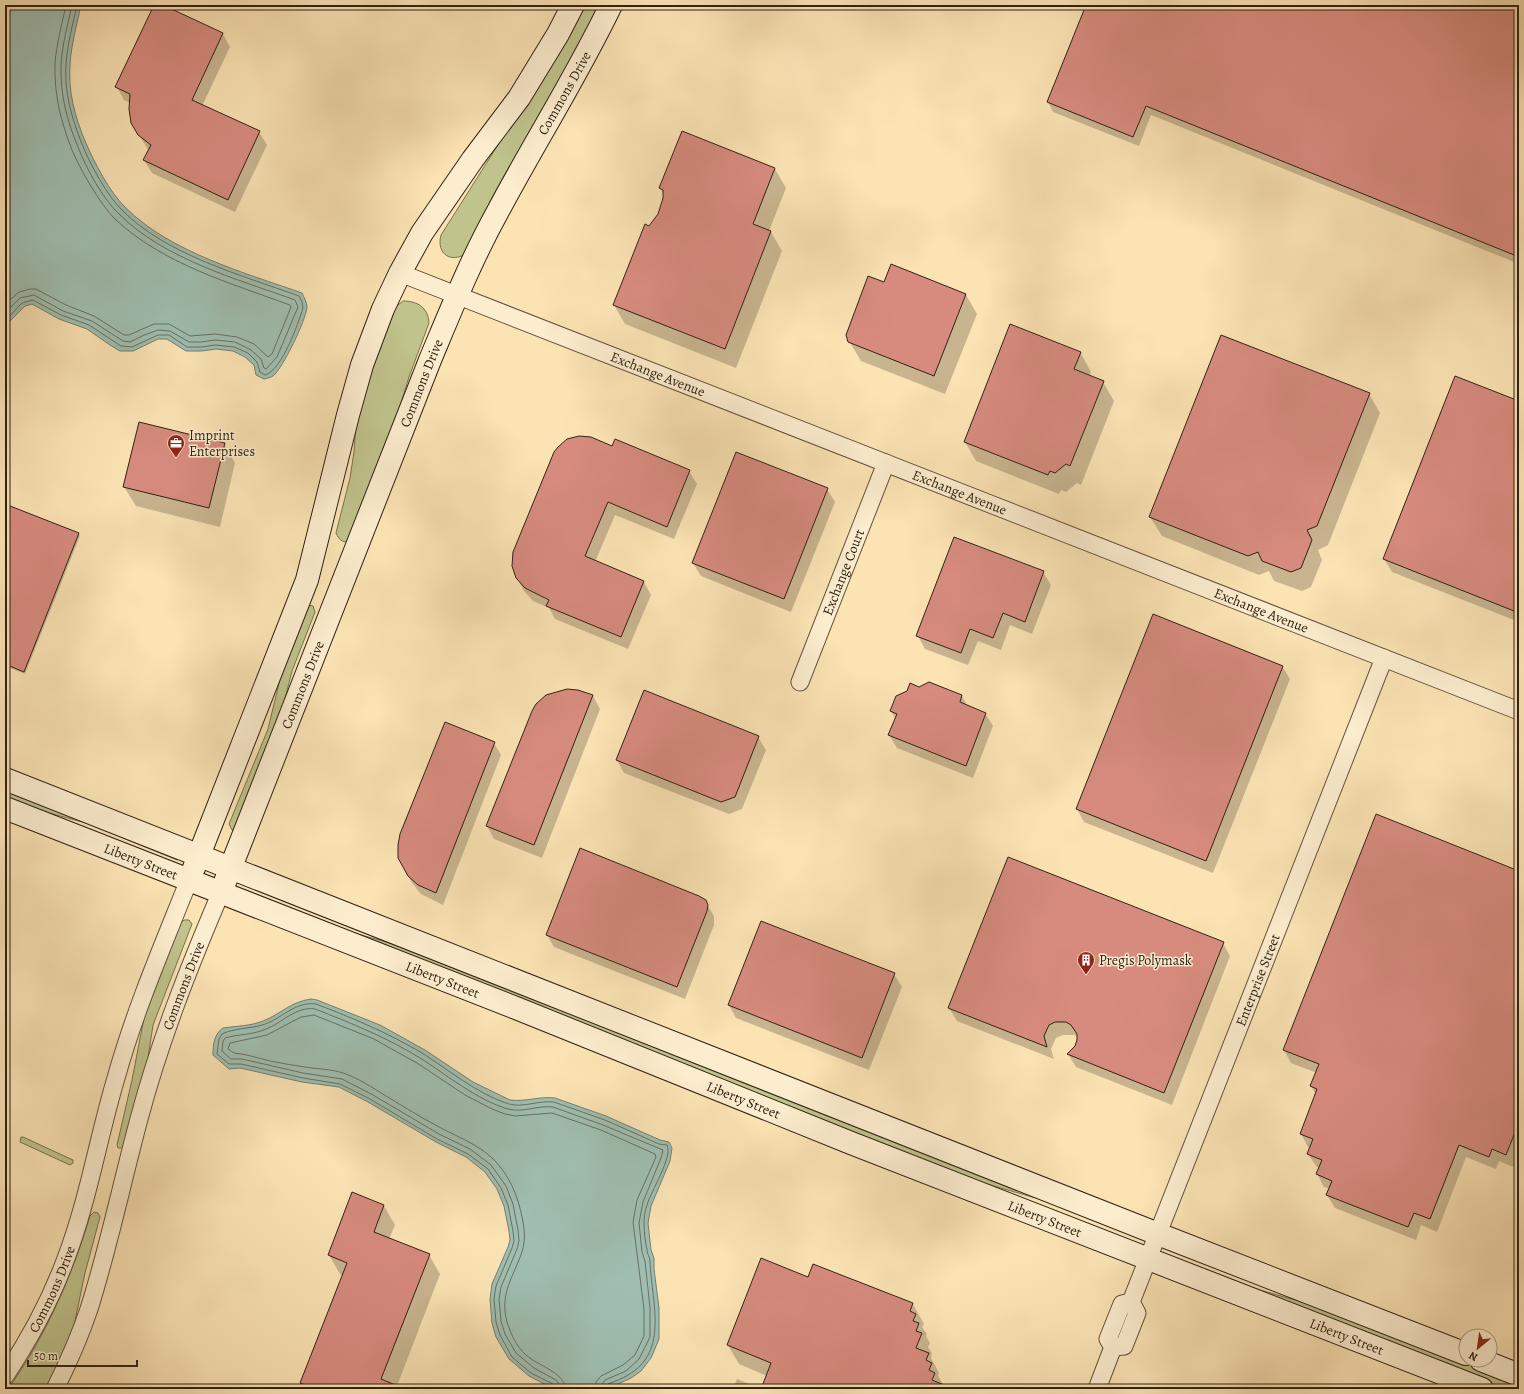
<svg xmlns="http://www.w3.org/2000/svg" width="1524" height="1394" font-family="Alegreya,serif">
<style>
.green{fill:#c0c38c;stroke:#787250}
.water{fill:#9fbeb0;stroke:#737f72}
.shadow{fill:#0003}
.lines{fill:none;stroke-linecap:round;stroke-linejoin:round}
.shore{stroke:#687062;stroke-width:1}
.building{fill:#d78b7e;stroke:#312115}
.street-casing{stroke:#64523d;stroke-width:19}
.secondary-casing{stroke:#312115;stroke-width:24}
.street{stroke:#fcedce;stroke-width:17}
.secondary{stroke:#fcedce;stroke-width:22}
.labels{text-anchor:middle;dominant-baseline:central;stroke-width:3;stroke-linejoin:round;paint-order:stroke}
.street-label{font-size:14px;fill:#312115;stroke:#fcedce}
.poi-label{font-size:14px;fill:#312115;stroke:#fcedce;text-anchor:start}
</style>
<rect width="100%" height="100%" fill="#fbe3b4"/>
<filter id="stains"><feTurbulence type="fractalNoise" baseFrequency=".005" numOctaves="4"/><feColorMatrix values="0 0 0 0 .2 0 0 0 0 .09 0 0 0 0 .02 0 0 0 .5 -.17"/></filter>
<radialGradient id="worn" r=".72"><stop offset=".6" stop-color="#630" stop-opacity="0"/><stop offset="1" stop-color="#630" stop-opacity=".3"/></radialGradient>
<!-- green -->
<path class="green" d="M583,5h19l-135,248c-16,11 -31,1 -26,-18l74,-117z
M403,301c14,0 25,6 26,22l-20,54 -7,23 -5,25 -49,117c-6,0 -9,-2 -12,-9l14,-55 4,-26 2,-32 7,-27 30,-84z
M308,605l5,1 2,6 -23,59 -16,62 -40,98 -4,-1 -3,-6 39,-95 14,-58z
M5,788l174,71 -2,1 -91,-37 -81,-22z
M184,920h5l3,4 -39,101 -6,39 -24,84h-5l-1,-3 15,-65 12,-62 37,-95z
M347,931l78,22 688,271 -3,3 -71,-28 -80,-23z
M21,1137h2l50,23v3l-3,2 -50,-23z
M94,1212l4,1 2,4 -15,56 -13,62 -22,48 -3,6h-39c38,-53 63,-111 82,-173z
M1190,1263l70,27 77,22 182,71v6h-19l-311,-123z"/>
<!-- water -->
<path class="water" d="M5,5h76c-4,19 -10,40 -11,60 -2,26 5,52 15,76 9,21 25,52 41,67 44,44 119,65 176,85 2,5 5,9 5,14 -1,13 -24,61 -34,69 -3,2 -6,2 -9,3l-8,-4 -2,-10 -9,-8 -12,-6 -17,-2 -14,2h-16l-19,-12h-9l-25,12h-13l-10,-6 -23,-16 -28,-10 -27,-15 -7,2 -20,20z
M311,999l6,1 63,25 45,25 48,32 37,18c15,2 30,-4 45,-2l51,18 54,24 9,2 3,6 -2,13 -19,45 -3,17 3,27 3,8v11l5,39v31l-8,19 -10,13 -10,7 -24,11h-53l-25,-13 -20,-17 -13,-22 -4,-14 -2,-24 2,-15 16,-37 2,-7 -1,-9 -5,-25 -7,-17 -12,-17 -19,-15 -30,-15 -68,-40 -29,-15 -37,-5 -62,-14 -11,1 -16,-14c0,-10 1,-21 10,-27 13,-2 28,-2 40,-7 18,-7 27,-19 48,-22z"/>
<!-- shadow -->
<path class="shadow" d="M155,5h5l63,29 7,13 -28,59 57,26 8,13 -32,67 -83,-39 -8,-13 5,-10 -2,-2 -15,-25 -2,-20 -6,-3 -7,-13z
M1087,5h432v259l-368,-149 -12,31 -86,-34 -5,-10z
M682,132l93,37 11,19 -17,43 2,1 11,19 -46,117 -111,-44 -11,-19 36,-78 9,-12 5,-20 -4,-7z
M892,266l74,29 11,19 -32,80 -84,-33 -12,-20 35,-58z
M1080,352l11,20 -2,4 14,6 11,19 -33,84 -4,-2 -11,9 -5,-2 -2,4 -83,-33 -11,-19z
M1369,394l11,19 -52,132 -10,5 4,10 -11,27 -9,4 -28,-10 -5,-10 -10,4 -97,-39 -12,-19z
M1519,403v219l-127,-50 -8,-13z
M224,444l11,19 -15,64 -84,-21 -12,-19z
M613,447l76,24 8,13 -23,55 -59,-24 -20,47 49,20 7,13 -23,54 -73,-30 -6,-11 -16,-7 -9,-10 -7,-13z
M827,489l8,13 -44,110 -90,-36 -8,-13z
M5,505l73,29 2,2 -55,138 -20,-8z
M1043,572l8,13 -19,49 -22,-9 -9,25 -23,-9 -10,24 -43,-16 -7,-13z
M1282,666l8,13 -77,194 -129,-51 -7,-13z
M919,688l43,8 6,11 17,6 8,13 -20,52 -76,-30 -8,-13 7,-15 -5,-9z
M578,691l15,5 7,13 -58,149 -48,-19 -7,-13z
M758,737l8,13 -24,59 -13,5 -105,-41 -7,-13z
M494,743l7,12 -58,150 -22,-11 -9,-11 -7,-13z
M1519,872v281l-6,14 -14,-6 -3,8 -30,-12 -29,75 -16,-7 -5,15 -81,-32 -8,-13 3,-6 -6,-2 -7,-13 2,-6 -3,-2 -8,-12 2,-6 -2,-1 -7,-13 15,-39 -5,-9 6,-13 -26,-10 -7,-13z
M706,903l8,13v9l-29,74 -131,-52 -7,-12z
M1223,943l7,13 -58,149 -96,-38 -8,-13 8,-7 2,-10 -4,-2h-11l-7,3 -5,11 3,10 -97,-38 -8,-13z
M894,974l8,13 -33,83 -133,-52 -7,-13z
M384,1206l11,19 -6,14 40,16 11,19 -43,112 8,3h-100l-4,-6 42,-107 -3,-2 -11,-19z
M808,1278l105,26 11,20 -2,3 5,7 -1,2 4,7 -2,4 4,6 -1,5 8,15 -1,2 4,8 -1,2 3,4h-211l4,-10 25,10 5,-13 -28,-12 -11,-19z"/>
<g class="lines">
<!-- shore -->
<path class="shore" d="M5,304l14,-12 11,-3h6l30,16 28,11 30,19h5l25,-11h15l21,12 25,-2 22,3 17,7 14,13 4,-3 19,-47 -1,-2c-60,-22 -127,-41 -175,-86 -15,-15 -35,-50 -43,-69 -11,-28 -18,-55 -17,-86 1,-18 7,-40 11,-59
M5,313l15,-15 14,-3 29,16 29,10 31,20 7,1 12,-6 16,-6 12,1 19,11h12l14,-2 20,2 16,8 10,9 3,9 2,1 11,-12 21,-50 -3,-7c-58,-21 -131,-41 -176,-86 -16,-15 -33,-46 -41,-67 -11,-26 -18,-53 -17,-82 1,-20 7,-41 11,-60
M5,321l17,-18 11,-3 28,15 28,10 32,21 11,1 26,-12h11l18,12h15l13,-2 19,2 14,6 9,9 3,10 5,3c17,-5 33,-51 38,-67l-1,-6 -3,-6c-58,-21 -132,-41 -176,-85 -16,-15 -33,-47 -41,-67 -10,-25 -18,-52 -16,-79 1,-20 7,-41 11,-60
M554,1389l-1,-5 -22,-11 -19,-16 -12,-22 -4,-13 -2,-23 2,-13 16,-38 2,-7 -1,-10 -5,-26 -7,-17 -13,-19 -20,-15 -31,-15 -67,-40 -30,-15 -37,-6 -62,-14h-12l-12,-10 2,-15 3,-5c12,-6 27,-5 40,-9 19,-5 32,-24 54,-21 37,14 72,29 106,49 27,17 55,41 87,51 14,4 30,-4 45,-2l51,18 54,24 8,1c6,12 -16,46 -20,60 -2,5 -3,12 -3,18 0,8 1,18 3,27 0,4 3,7 3,11 1,39 20,90 -22,114 -6,4 -13,6 -20,9l-2,5
M559,1389v-5l-3,-4 -22,-12 -18,-15 -11,-19 -4,-13 -2,-22 2,-12 16,-38 2,-8 -1,-11 -5,-26 -7,-18 -15,-21 -21,-16 -31,-15 -66,-39 -31,-16 -39,-6 -61,-14h-11l-9,-8 1,-10 2,-3c13,-4 28,-3 41,-9 16,-6 30,-23 49,-20 36,14 73,29 105,49 27,17 57,42 88,51 15,4 30,-4 45,-2l50,18 60,25 -2,8 -18,44 -4,21 3,29 3,9 5,47v29l-11,22 -13,12 -21,9 -3,4 -1,5
M565,1389c0,-17 -27,-23 -39,-34 -10,-9 -15,-21 -19,-33 -11,-39 22,-60 17,-93 -3,-24 -11,-48 -27,-66 -15,-17 -37,-25 -56,-35 -19,-10 -37,-21 -55,-32 -13,-8 -28,-18 -43,-23 -12,-4 -26,-4 -38,-6 -13,-2 -26,-4 -39,-7 -11,-3 -21,-6 -32,-7l-6,-4 2,-6 37,-8 34,-18 13,-2 60,24 14,8 29,16 48,32 27,14 13,5 10,2 37,-3 49,17 54,24 1,3 -19,43 -4,22 11,87v27l-9,19 -12,10 -22,11 -5,6 -1,7"/>
</g>
<!-- building -->
<path class="building" d="M154,5h9l60,28 -31,67 68,31 -32,69 -85,-40 8,-15 -13,-10 -7,-12 -2,-14 1,-15 -15,-7z
M1086,5h433v252l-373,-151 -13,31 -86,-35z
M682,131l93,37 -22,56 18,7 -46,118 -112,-44 32,-81 4,2 9,-12 5,-16v-8l-4,-2z
M891,264l75,30 -32,82 -86,-34 -2,-7 22,-59 16,6z
M1010,324l71,28 -7,17 30,12 -34,85 -4,-2 -11,9 -5,-2 -2,4 -84,-33z
M1221,335l149,58 -53,133 -10,4 5,10 -11,28 -10,4 -29,-11 -4,-9 -10,4 -99,-39z
M1455,376l64,25v212l-136,-54z
M139,422l86,21 -16,65 -86,-21z
M579,436l12,1 21,9 3,-7 75,31 -23,57 -59,-25 -23,54 59,25 -23,56 -75,-31 3,-6 -24,-12 -9,-10 -4,-12 1,-14 41,-100 4,-5 9,-8z
M736,452l92,36 -44,111 -92,-36z
M5,504l74,29 -55,139 -19,-8z
M954,537l90,34 -19,51 -22,-9 -10,25 -23,-9 -9,24 -45,-17z
M1153,614l130,52 -77,195 -130,-52z
M929,682l33,13 -2,7 26,11 -20,53 -78,-31 9,-21 -7,-3 6,-15 11,-5 3,-8 9,4z
M567,689l11,1 15,5 -59,150 -48,-19 46,-115 4,-7 10,-9z
M644,690l115,46 -24,61 -14,5 -105,-42z
M445,722l50,20 -59,151 -18,-8 -10,-9 -10,-18v-13l2,-11z
M1376,814l143,57v251l-13,33 -14,-6 -3,8 -30,-12 -29,74 -16,-6 -6,14 -82,-32 6,-14 -16,-7 6,-14 -15,-6 6,-15 -13,-5 17,-45 -7,-3 9,-22 -36,-14z
M580,848l119,48 7,4 2,5 -1,6 -30,76 -131,-52z
M1008,857l216,85 -60,151 -97,-39 8,-8 2,-6v-6l-6,-9 -5,-3h-11l-6,3 -5,11 3,11 -99,-39z
M761,921l134,52 -33,85 -134,-53z
M352,1192l32,13 -10,27 56,22 -49,125 24,10h-89l-16,-6 47,-120 -19,-8z
M761,1258l47,19 5,-13 100,39 -3,8 6,3 -3,7 6,2 -3,8 6,2 -6,15 13,5 -3,7 6,3 -3,7 6,3 -3,7 22,9h-193l10,-26 -44,-18z"/>
<g class="lines">
<!-- street casing -->
<g class="street-casing">
<g id="street">
<path id="s1" d="M400,273l1119,438"/>
<path id="s2" d="M800,682l86,-219"/>
<path id="s3" d="M1131,1302l253,-644"/>
<path d="M1113,1347l11,-1 13,-33 -6,-11"/>
<path d="M1113,1347l-5,-8 14,-35 9,-2"/>
<path id="s4" d="M5,1376c24,-36 45,-75 60,-115 23,-59 33,-123 51,-183 19,-68 47,-133 73,-198"/>
<path id="s5" d="M55,1389c13,-26 25,-53 34,-80 20,-63 33,-127 50,-190 21,-79 50,-152 82,-227"/>
<path d="M1097,1389l16,-42"/>
</g>
</g>
<!-- secondary casing -->
<g class="secondary-casing">
<g id="secondary">
<path d="M5,779l1153,455 308,120"/>
<path id="s6" d="M5,808l511,200 335,135 631,246"/>
<path d="M194,868l113,-288 41,-165 14,-50 21,-56 17,-36 22,-40 51,-74 46,-61 39,-64 15,-29"/>
<path id="s7" d="M225,882l205,-522c21,-50 41,-100 67,-147 37,-70 80,-137 114,-208"/>
<path d="M1481,1360l38,15"/>
</g>
</g>
<!-- street -->
<use href="#street" class="street"/>
<!-- secondary -->
<use href="#secondary" class="secondary"/>
</g>
<!-- icons -->
<defs>
<g id="office-pin" transform="scale(0.9)"><path d="M0 17L-7.5 6A9.5 9.5 0 1 1 7.5 6Z" fill="#8f2418" stroke="#fcedce"/><path d="M-6-3h4V-5.5h4V-3h4V5H-6ZM-1-4.5V-3h2v-1.5ZM-6 0V1H6V0Z" fill="#fff"/></g>
<g id="building-pin" transform="scale(0.9)"><path d="M0 17L-7.5 6A9.5 9.5 0 1 1 7.5 6Z" fill="#8f2418" stroke="#fcedce"/><path d="M-4-6H4V6H1V3H-1V6H-4ZM-2.5-4.3h1.7v1.8h-1.7ZM.8-4.3h1.7v1.8H.8ZM-2.5-1h1.7V.8h-1.7ZM.8-1h1.7V.8H.8Z" fill="#fff"/></g>
</defs>
<g fill-rule="evenodd">
<use href="#office-pin" x="176" y="443"/>
<use href="#building-pin" x="1086" y="960"/>
</g>
<g class="labels">
<!-- street labels -->
<g class="street-label">
<text stroke="none"><textPath href="#s7" startOffset="860">Commons Drive</textPath></text>
<text stroke="none"><textPath href="#s1" startOffset="277">Exchange Avenue</textPath></text>
<text stroke="none"><textPath href="#s7" startOffset="536">Commons Drive</textPath></text>
<text stroke="none"><textPath href="#s1" startOffset="601">Exchange Avenue</textPath></text>
<text stroke="none"><textPath href="#s2" startOffset="118">Exchange Court</textPath></text>
<text stroke="none"><textPath href="#s1" startOffset="925">Exchange Avenue</textPath></text>
<text stroke="none"><textPath href="#s7" startOffset="212">Commons Drive</textPath></text>
<text stroke="none"><textPath href="#s6" startOffset="146">Liberty Street</textPath></text>
<text stroke="none"><textPath href="#s6" startOffset="470">Liberty Street</textPath></text>
<text stroke="none"><textPath href="#s3" startOffset="346">Enterprise Street</textPath></text>
<text stroke="none"><textPath href="#s5" startOffset="424">Commons Drive</textPath></text>
<text stroke="none"><textPath href="#s6" startOffset="794">Liberty Street</textPath></text>
<text stroke="none"><textPath href="#s6" startOffset="1118">Liberty Street</textPath></text>
<text stroke="none"><textPath href="#s4" startOffset="99">Commons Drive</textPath></text>
<text stroke="none"><textPath href="#s6" startOffset="1442">Liberty Street</textPath></text>
</g>
<!-- poi labels -->
<g class="poi-label">
<text x="189" y="435">Imprint<tspan x="189" dy="16">Enterprises</tspan></text>
<text x="1099" y="960">Pregis Polymask</text>
</g>
</g>
<!-- margin -->
<rect width="1524" height="1394" fill="none" stroke="#fbe3b4" stroke-width="20"/>
<rect x="6" y="6" width="1512" height="1382" fill="none" stroke="#312115" stroke-width="2"/>
<rect x="10" y="10" width="1504" height="1374" fill="none" stroke="#312115"/>
<!-- north arrow -->
<g transform="translate(1478 1348) rotate(209)"><circle r="19" fill="#fcedce" stroke="#ab9b84"/>
<path d="M0-3L7 15L0 10L-7 15Z" fill="#8f2418"/>
<text y="-6" font-size="11" font-weight="bold" text-anchor="middle" fill="#312115">N</text>
</g>
<!-- scale -->
<path d="M28 1360v6h109v-6" fill="none" stroke="#312115" stroke-width="2"/>
<text x="34" y="1360" font-size="12" fill="#312115" stroke="#fcedce" stroke-width="3" paint-order="stroke">50 m</text>
<rect width="100%" height="100%" filter="url(#stains)"/>
<rect width="100%" height="100%" fill="url(#worn)"/>
</svg>
